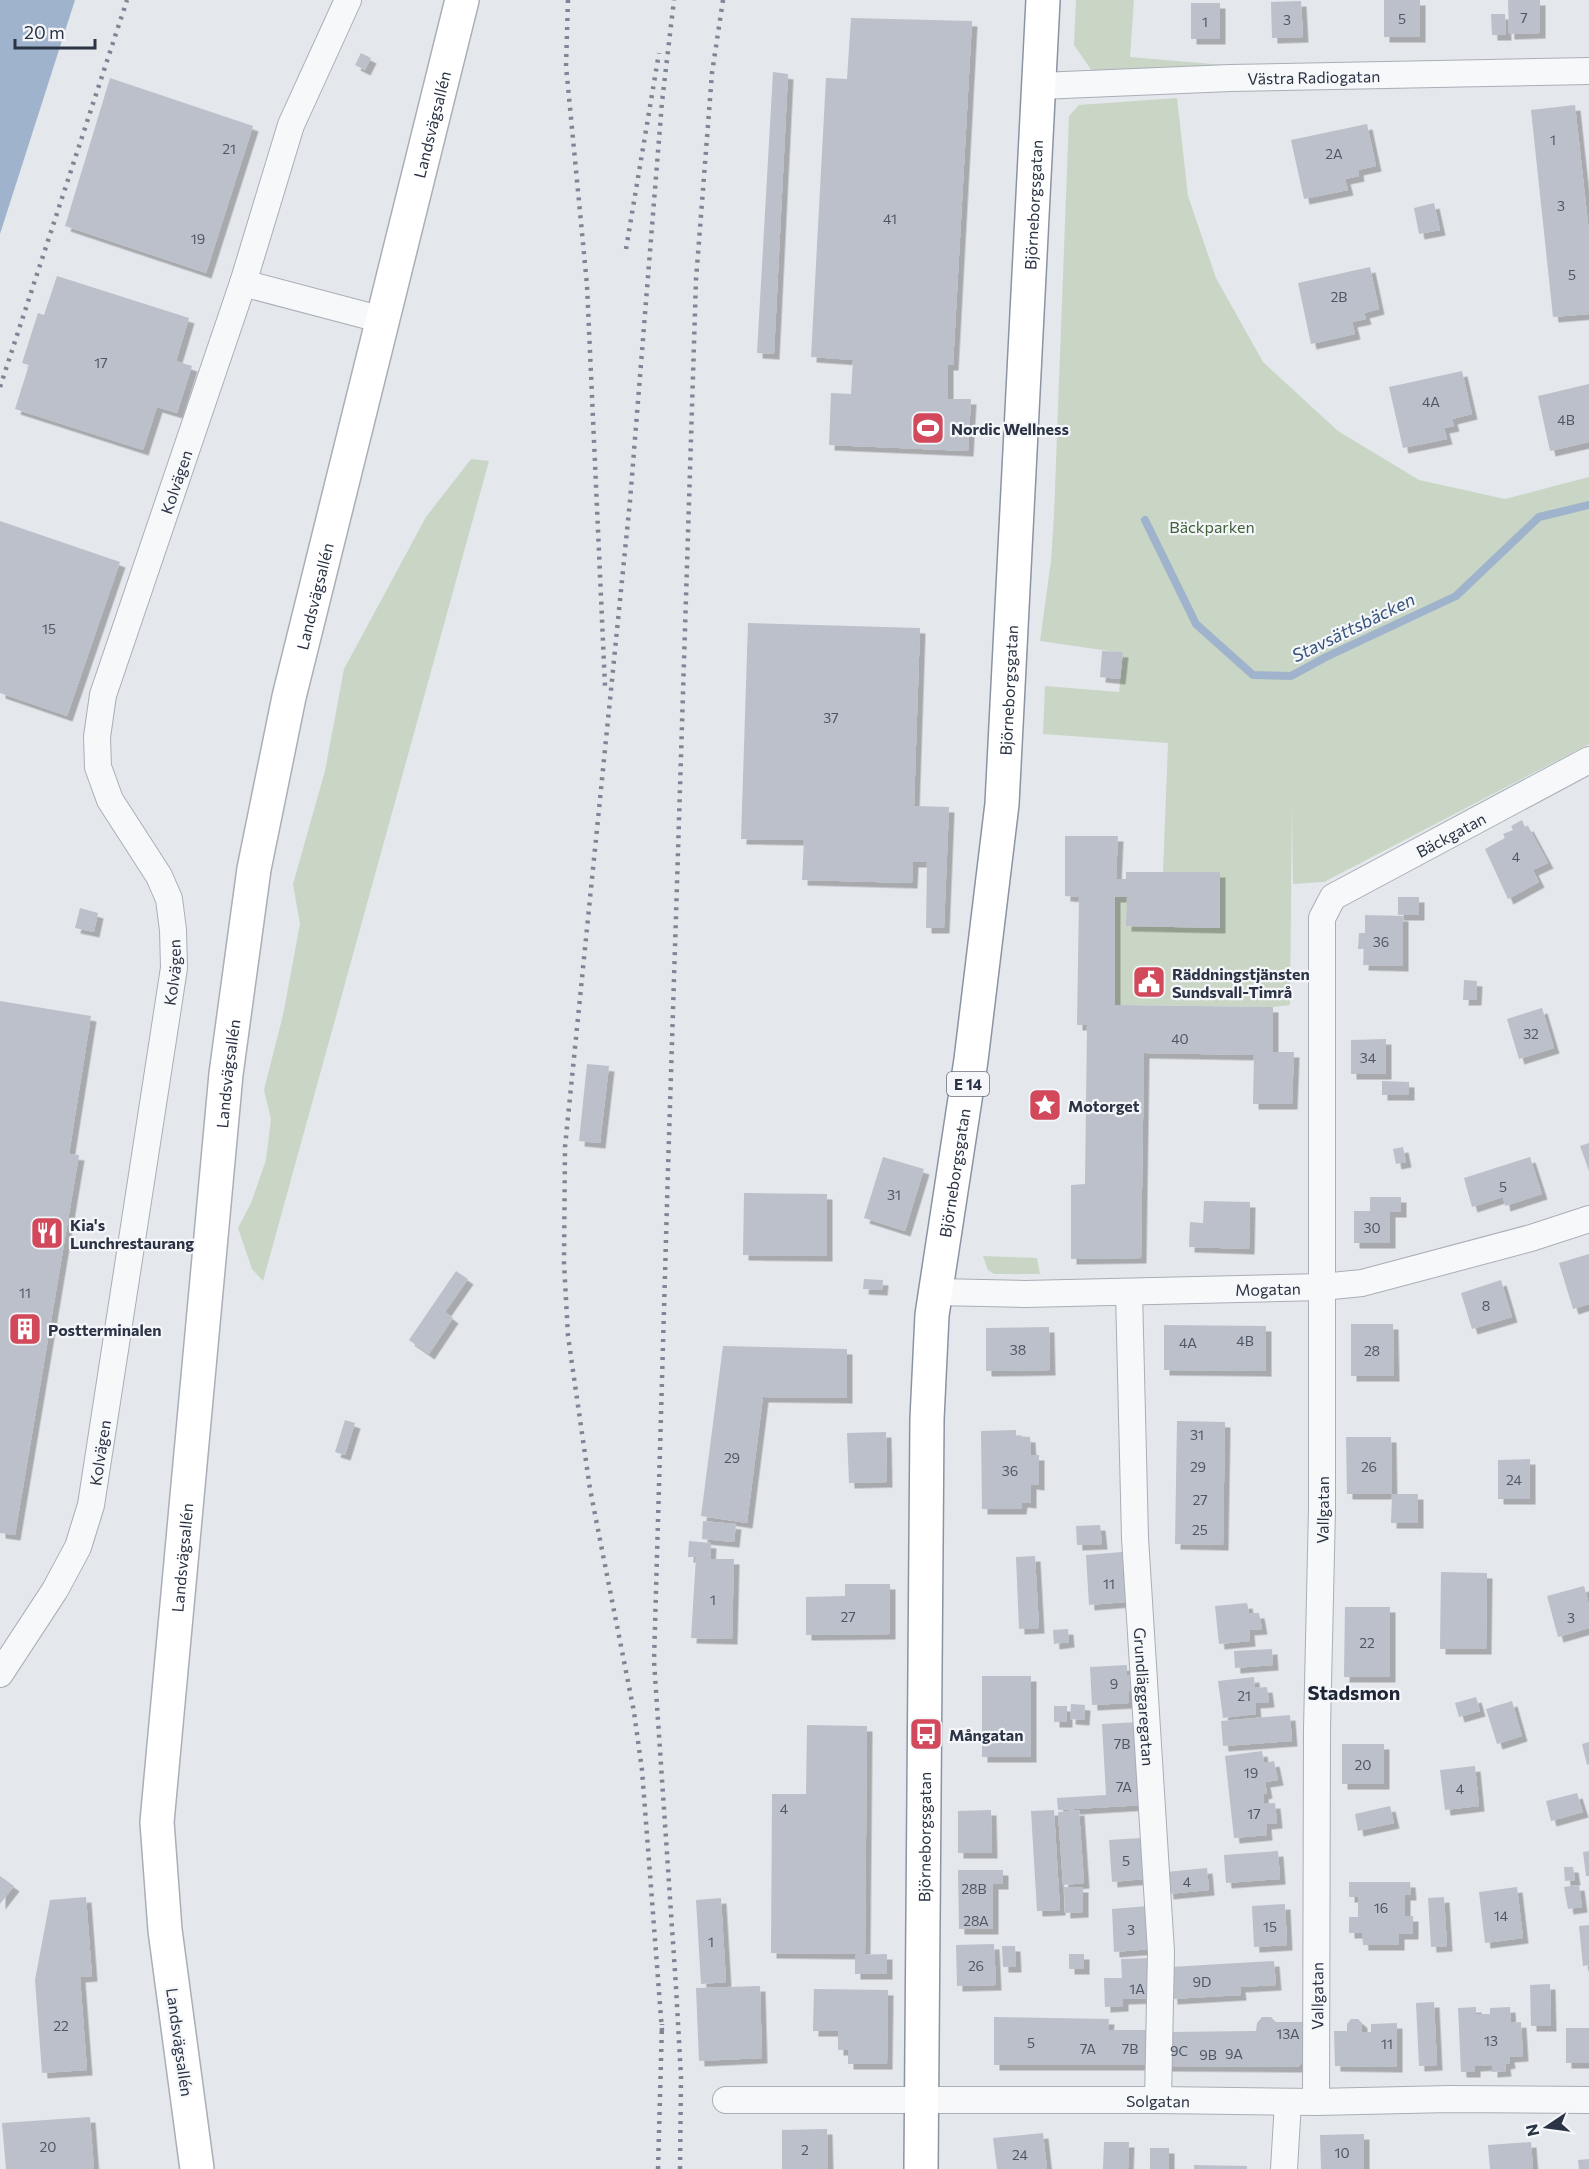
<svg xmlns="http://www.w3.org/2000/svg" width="1589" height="2169" font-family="Commissioner,sans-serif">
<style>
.green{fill:#c9d6c5}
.water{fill:#9fb4cc}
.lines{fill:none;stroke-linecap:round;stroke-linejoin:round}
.stream{stroke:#9fb4cc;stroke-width:8}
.building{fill:#bbc0ca;filter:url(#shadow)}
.street-casing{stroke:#a9aeb7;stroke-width:28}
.secondary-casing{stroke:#a9aeb7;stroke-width:36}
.highway-casing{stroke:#8b94a3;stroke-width:36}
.street{stroke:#f7f8fa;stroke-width:26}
.secondary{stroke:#fff;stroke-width:33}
.highway{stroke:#fff;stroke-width:33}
.rail{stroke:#7d8696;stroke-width:4.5;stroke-dasharray:3 6;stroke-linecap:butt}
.labels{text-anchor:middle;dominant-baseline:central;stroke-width:4.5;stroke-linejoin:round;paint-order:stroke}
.number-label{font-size:14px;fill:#4f5766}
.shield{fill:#f4f6f9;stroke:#676e7b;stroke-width:1.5}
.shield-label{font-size:15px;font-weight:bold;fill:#2b3445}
.street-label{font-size:16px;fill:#2b3445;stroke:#f4f6f9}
.poi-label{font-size:16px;font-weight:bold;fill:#2b3445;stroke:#f4f6f9;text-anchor:start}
.park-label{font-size:16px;fill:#3f6138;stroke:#f4f6f9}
.water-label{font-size:18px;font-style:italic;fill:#34527a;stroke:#f4f6f9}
.quarter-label{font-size:20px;font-weight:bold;fill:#1d2536;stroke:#f4f6f9}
</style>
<defs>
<filter id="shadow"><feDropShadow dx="5.5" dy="5.5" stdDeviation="0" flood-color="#0004"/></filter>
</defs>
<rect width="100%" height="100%" fill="#e4e7ec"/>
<!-- green -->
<path class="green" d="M1076,0h58l-4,57 117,10 -155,4 -18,-26z
M1177,98l11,98 28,82 47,84 75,69 81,49 86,19 84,-22v267l-265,138 -31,2 -1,-80 -2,201 -17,2 -158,-2v-108h12v29l92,2 1,-56h-57l5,-129 -125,-9 2,-48 74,6 4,-39 -83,-12 11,-80 3,-46 15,-399 10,-11z
M471,459l18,2 -226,820 -11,-12 -14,-41 13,-25 15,-43 5,-41 -7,-29 19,-75 17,-91 -7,-40 32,-113 19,-102 82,-152z
M983,1256l54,2 3,16h-46l-6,-4z"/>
<!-- water -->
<path class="water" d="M0,0h75l-75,234z"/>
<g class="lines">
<!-- stream -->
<path class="stream" d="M1145,520l51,104 57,51 38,1 35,-19 130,-61 83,-79 50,-12"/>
</g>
<!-- building -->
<path class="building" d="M1384,0h36v37h-36z
M1508,0h32v33l-31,1z
M1301,1l2,36 -31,1 -1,-36z
M1191,3h29v36h-29z
M1491,14h14l1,21h-14z
M851,18l121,3 -19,344h-5v34h23l-3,52 -139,-6 2,-52 20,1 2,-34 -42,-3 15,-279 21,1z
M361,53l10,5 -6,12 -10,-5z
M773,72l15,2 -14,280 -17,-1z
M110,78l143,48 -47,147 -141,-47z
M1575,105l14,128v81l-36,3 -22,-207z
M1367,124l9,42 -18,4 1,6 -14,3 3,11 -44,9 -13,-59z
M1434,203l6,27 -21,4 -5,-26z
M1370,267l9,42 -15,4 2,6 -14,3 3,12 -44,10 -13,-61z
M57,276l132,42 -13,43 16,5 -15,47 -20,-6 -14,43 -128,-41 14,-44 -7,-2 16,-50 6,2z
M1462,371l10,43 -20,5 2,7 -10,2 3,11 -44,9 -14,-61z
M1589,384v58l-39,9 -12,-55z
M0,521l120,41 -53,154 -67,-23z
M748,623l172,5 -6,178 35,1 -5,121h-18l1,-66h-14l-1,21 -110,-3 2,-40 -63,-1z
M1102,651l21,1 -3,27 -20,-2z
M1522,820l3,7 3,-1 20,37 -15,7 6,12 -31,17 -23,-50 20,-11 -2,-4 10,-4 -2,-4z
M1065,836h53l-2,43h10v-7h94v56l-94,-2 1,-29h-12v108l158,2v45h21l-2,52h-39l1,-49 -110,-2 -3,205 -70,1v-74l14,-1 2,-159h-10l2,-128 -14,-1z
M1398,897h21v18h-21z
M80,908l18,5 -4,19 -19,-4z
M1365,915l38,1v50l-40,-1 1,-16h-6l1,-16h6z
M1464,980l13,1 -1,19h-13z
M0,1001l91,15 -22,138 10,1 -64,380 -15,-2z
M1542,1008l12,40 -35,11 -12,-40z
M1386,1039v35h-35v-34z
M587,1064l22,2 -9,77 -21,-2z
M1382,1081l27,1v13h-27z
M1589,1143v28l-9,-25z
M1403,1147l3,15 -10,2 -3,-15z
M883,1157l41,12 -19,62 -41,-13z
M1530,1157l12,37 -37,12 -2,-9 -31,10 -8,-29z
M744,1193l83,1v62l-84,-1z
M1370,1197h31v15h-11v31h-36v-32h16z
M1204,1201l46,1 -1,47 -60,-2 1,-25 13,1z
M1589,1254v50l-16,5 -14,-46z
M456,1271l12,8 -23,33 8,6 -24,36 -20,-14z
M864,1279l19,1 -1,10 -19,-1z
M1501,1280l11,37 -40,12 -11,-36z
M1351,1324h42l1,52h-43z
M1164,1325l102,1v45l-102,-1z
M1049,1327l1,43 -64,1v-43z
M723,1346l124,3v49l-84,-1 -16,126 -46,-7z
M345,1420l10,3 -10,32 -10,-3z
M1177,1421l48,1 -2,123 -48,-1z
M1016,1430v6l14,1 1,18h8v30l-8,-1v19l-9,-1 -1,7h-39l-1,-78z
M886,1432l1,50 -38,1 -2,-50z
M1346,1437h45l1,57h-45z
M1530,1459v40h-32v-39z
M1392,1494h26v29h-27z
M703,1521l33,3 -2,18 -32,-3z
M1100,1525l2,19 -25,1 -1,-19z
M689,1541l22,2 -1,16h24l-2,80 -41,-1 5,-81h-8z
M1122,1552l1,23h6l1,15h-6l1,12 -36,3 -3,-50z
M1035,1556l4,72 -20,1 -3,-72z
M1441,1572l46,1 -1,76h-46z
M845,1584h45v50l-84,1v-38l39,-1z
M1584,1586l5,19v23l-31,9 -11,-41z
M1247,1603l2,10h10l3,16 -13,1 1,11 -31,3 -4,-38z
M1345,1607h45v70h-46z
M1068,1629l1,13 -15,2 -1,-14z
M1272,1649l1,16 -38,3 -1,-17z
M1127,1665v11l9,-1 1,16h-8v12l-37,2 -2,-38z
M982,1676h49v81h-49z
M1254,1677l1,11 12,-1 2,15 -14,1 1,11 -33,4 -5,-37z
M1476,1697l4,14 -21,6 -4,-14z
M1512,1701l10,35 -25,8 -11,-35z
M1071,1704l14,1 -1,15 -14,-1z
M1054,1706h13v16h-13z
M1290,1715l2,26 -69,5 -2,-25z
M1140,1722l4,83 -86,5 -1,-12 49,-3 -4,-71z
M807,1725l60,1 -2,228 -94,-1 1,-159h34z
M1589,1742v22l-2,1 -5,-21z
M1342,1744h42v40h-42z
M1262,1751l2,12 10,-2 4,19 -13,2 2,11 -4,1 1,10 11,-1 2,20 -11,1 1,11 -33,3 -9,-82z
M1475,1766l4,40 -34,4 -5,-40z
M1577,1793l6,19 -32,9 -5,-20z
M1390,1806l4,17 -36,8 -3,-17z
M991,1810l1,43h-34v-42z
M1054,1810l6,100 -23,1 -6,-100z
M1079,1810l5,73 -21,2 -5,-73z
M1141,1838l3,41 -32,3 -3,-42z
M1278,1851l2,28 -54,4 -2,-28z
M1589,1851v25h-3l-3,-24z
M1564,1867h9l2,13 -10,1z
M1207,1868l2,22 -41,4 -2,-22z
M958,1870h45v14h-10v45h-34z
M0,1876l14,10 -14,18z
M1349,1882h61l1,13h-6v21h8v18h-14v11h-36l-1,-12h-13v-16h9v-20h-9z
M1579,1885l3,22 -14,2 -4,-22z
M1064,1887h19v25l-18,1z
M1517,1887l6,51 -38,5 -6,-51z
M86,1897l6,79 -12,1 7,93 -45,3 -7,-93 15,-80z
M1444,1897l3,49 -16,1 -3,-49z
M721,1898l5,84 -25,2 -5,-84z
M1285,1904l2,41 -33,2 -2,-41z
M1148,1906l3,43 -37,3 -2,-43z
M1589,1925v40l-6,1 -4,-40z
M994,1944l2,41 -39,1 -1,-41z
M1002,1946h13l1,21h-13z
M887,1954v20h-32v-19z
M1069,1954h15v15h-15z
M1152,1958l1,40 -30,1v7l-18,1 -1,-29h18l-1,-19z
M1274,1961l2,24 -36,2 1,8 -69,4 -2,-32z
M1550,1984l1,42h-20l-1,-41z
M760,1986l2,72 -63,3 -3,-73z
M814,1989l74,1 -1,74h-39v-14h-10v-19h-25z
M1434,2002l3,63 -18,1 -3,-63z
M1476,2007v7h14v-6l20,-1 1,16 10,-1 2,34 -14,1 1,6 -5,1 1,7 -14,1v-7l-17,1v6h-14l-3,-64z
M994,2017l115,2 -1,11h43v35h-157z
M1262,2017h9l5,5h27l1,38 -6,7 -132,-1v-34l90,-1 1,-8z
M1351,2019h7l4,4v9h9v-8l26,-1v44l-62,-1 -1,-35h13v-7z
M1566,2028h23v35h-23z
M90,2117l4,52h-88l-4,-46z
M827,2129l1,40h-46v-39z
M1043,2133l4,36h-50l-4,-31z
M1364,2134v35h-43l-1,-34z
M1104,2142h25l-1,27h-25z
M1531,2142l2,27h-43l-2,-24z
M1150,2148h19v21h-19z
M1589,2159v10h-10l-1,-9z
M1194,2165l53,1v3h-53z"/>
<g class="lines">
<!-- street casing -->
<g class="street-casing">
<g id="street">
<path id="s1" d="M1040,86l190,-8 359,-7"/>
<path d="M243,283l140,37"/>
<path id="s2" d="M936,1292l89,2 297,-7 40,-4 169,-45 58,-19"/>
<path id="s3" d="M1129,1292l6,246 26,414 -3,148"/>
<path id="s4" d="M0,1674l55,-84 23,-43 13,-42 83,-537 -1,-38 -4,-31 -10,-23 -49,-76 -12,-33 -1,-30 6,-42 140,-412 48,-158 57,-125"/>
<path id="s5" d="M726,2100h432l158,2 135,-3 138,1"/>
<path id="s6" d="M1316,2102l1,-373 5,-221v-590l11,-21 256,-137"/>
<path d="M1284,2169l4,-67"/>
</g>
</g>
<!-- secondary casing -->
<g class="secondary-casing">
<g id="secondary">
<path id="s7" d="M197,2169l-32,-239 -8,-108 69,-748 28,-205 35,-172 173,-697"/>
</g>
</g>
<!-- highway casing -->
<g class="highway-casing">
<g id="highway">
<path id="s8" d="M921,2169l6,-750 5,-104 39,-255 31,-256 41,-804"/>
</g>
</g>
<!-- street -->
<use href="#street" class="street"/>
<!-- secondary -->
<use href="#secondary" class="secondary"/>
<!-- highway -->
<use href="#highway" class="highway"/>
<!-- rail -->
<path class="rail" d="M568,0l-2,66 21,219 18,401
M626,249l33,-196
M0,387l127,-387
M662,2031l-20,-261 -8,-58 -44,-223 -22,-153 -4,-73 1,-116 65,-646 32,-399 12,-102
M658,2169l4,-145
M680,2169l1,-92 -5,-90 -22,-326 14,-492 28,-889 16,-207 11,-73"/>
</g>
<!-- icons -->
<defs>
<g id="stadium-square" transform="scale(1.725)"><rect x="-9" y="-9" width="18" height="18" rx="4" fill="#d1495b" stroke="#f4f6f9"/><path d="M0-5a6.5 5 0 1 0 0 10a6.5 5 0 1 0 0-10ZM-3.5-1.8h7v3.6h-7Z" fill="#fff"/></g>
<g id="civic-square" transform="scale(1.725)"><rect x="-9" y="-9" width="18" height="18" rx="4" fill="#d1495b" stroke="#f4f6f9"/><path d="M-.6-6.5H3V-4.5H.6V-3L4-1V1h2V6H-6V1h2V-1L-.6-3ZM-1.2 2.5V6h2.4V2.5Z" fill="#fff"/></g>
<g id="sight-square" transform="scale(1.725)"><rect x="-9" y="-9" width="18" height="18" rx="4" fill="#d1495b" stroke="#f4f6f9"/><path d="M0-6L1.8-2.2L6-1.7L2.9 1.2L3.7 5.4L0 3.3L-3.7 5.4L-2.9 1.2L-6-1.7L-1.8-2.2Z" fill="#fff"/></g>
<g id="restaurant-square" transform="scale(1.725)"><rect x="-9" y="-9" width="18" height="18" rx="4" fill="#d1495b" stroke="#f4f6f9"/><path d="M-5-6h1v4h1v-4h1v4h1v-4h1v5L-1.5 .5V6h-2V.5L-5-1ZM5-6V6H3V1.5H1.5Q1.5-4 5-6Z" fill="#fff"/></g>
<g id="building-square" transform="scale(1.725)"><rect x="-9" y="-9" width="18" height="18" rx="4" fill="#d1495b" stroke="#f4f6f9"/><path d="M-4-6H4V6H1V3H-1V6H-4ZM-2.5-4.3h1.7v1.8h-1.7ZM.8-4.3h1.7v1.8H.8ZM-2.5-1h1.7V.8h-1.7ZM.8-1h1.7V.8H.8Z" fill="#fff"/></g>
<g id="bus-square" transform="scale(1.725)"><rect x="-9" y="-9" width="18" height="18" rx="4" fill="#d1495b" stroke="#f4f6f9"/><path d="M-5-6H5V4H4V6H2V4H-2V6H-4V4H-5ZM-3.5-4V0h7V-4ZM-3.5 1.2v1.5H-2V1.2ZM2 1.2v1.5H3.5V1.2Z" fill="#fff"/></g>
</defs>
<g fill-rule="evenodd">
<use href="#stadium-square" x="928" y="428"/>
<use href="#civic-square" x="1149" y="982"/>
<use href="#sight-square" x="1045" y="1105"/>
<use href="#restaurant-square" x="47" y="1233"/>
<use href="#building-square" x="25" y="1329"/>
<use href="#bus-square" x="926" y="1734"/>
</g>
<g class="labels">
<!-- number labels -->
<g class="number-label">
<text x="1524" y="17">7</text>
<text x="1402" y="18">5</text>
<text x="1287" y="19">3</text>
<text x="1205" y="21">1</text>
<text x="1553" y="139">1</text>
<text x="229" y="148">21</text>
<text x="1334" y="153">2A</text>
<text x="1561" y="205">3</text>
<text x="890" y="218">41</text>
<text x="198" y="238">19</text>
<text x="1572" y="274">5</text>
<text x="1339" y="296">2B</text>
<text x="101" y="362">17</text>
<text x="1431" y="401">4A</text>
<text x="1566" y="419">4B</text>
<text x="49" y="628">15</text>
<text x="831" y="717">37</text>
<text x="1516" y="856">4</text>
<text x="1381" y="941">36</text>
<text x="1531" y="1033">32</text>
<text x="1180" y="1038">40</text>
<text x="1368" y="1057">34</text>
<text x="1503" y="1186">5</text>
<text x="894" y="1194">31</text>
<text x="1372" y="1227">30</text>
<text x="25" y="1292">11</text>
<text x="1486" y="1305">8</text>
<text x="1245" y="1340">4B</text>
<text x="1188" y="1342">4A</text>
<text x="1018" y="1349">38</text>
<text x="1372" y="1350">28</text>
<text x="1197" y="1434">31</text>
<text x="732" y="1457">29</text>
<text x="1198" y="1466">29</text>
<text x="1369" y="1466">26</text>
<text x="1010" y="1470">36</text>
<text x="1514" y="1479">24</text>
<text x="1200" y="1499">27</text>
<text x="1200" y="1529">25</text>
<text x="1109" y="1583">11</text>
<text x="713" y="1599">1</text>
<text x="848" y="1616">27</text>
<text x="1571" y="1617">3</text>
<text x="1367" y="1642">22</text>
<text x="1114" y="1683">9</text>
<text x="1244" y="1695">21</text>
<text x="1122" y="1743">7B</text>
<text x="1363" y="1764">20</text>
<text x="1251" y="1772">19</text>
<text x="1124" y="1786">7A</text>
<text x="1460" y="1788">4</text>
<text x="784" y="1808">4</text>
<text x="1254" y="1813">17</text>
<text x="1126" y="1860">5</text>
<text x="1187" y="1881">4</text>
<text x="974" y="1888">28B</text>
<text x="1381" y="1907">16</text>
<text x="1501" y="1915">14</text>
<text x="976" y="1920">28A</text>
<text x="1270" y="1926">15</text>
<text x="1131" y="1929">3</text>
<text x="711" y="1941">1</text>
<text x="976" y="1965">26</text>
<text x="1202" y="1981">9D</text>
<text x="1137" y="1988">1A</text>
<text x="61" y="2025">22</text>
<text x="1288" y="2033">13A</text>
<text x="1491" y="2040">13</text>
<text x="1031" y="2042">5</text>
<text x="1387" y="2043">11</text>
<text x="1088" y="2048">7A</text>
<text x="1130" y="2048">7B</text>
<text x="1179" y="2050">9C</text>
<text x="1234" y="2053">9A</text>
<text x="1208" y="2054">9B</text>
<text x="48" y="2146">20</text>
<text x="805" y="2149">2</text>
<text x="1342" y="2152">10</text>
<text x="1020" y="2154">24</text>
</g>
<!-- shield labels -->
<rect class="shield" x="947" y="1072" width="42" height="24" rx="4.5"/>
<g class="shield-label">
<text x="968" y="1084">E 14</text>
</g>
<!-- street labels -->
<g class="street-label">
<text stroke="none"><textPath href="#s1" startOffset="274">Västra Radiogatan</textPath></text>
<text stroke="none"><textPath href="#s7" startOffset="2073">Landsvägsallén</textPath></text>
<text stroke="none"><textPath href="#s8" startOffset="1970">Björneborgsgatan</textPath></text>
<text stroke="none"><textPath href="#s4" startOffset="1254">Kolvägen</textPath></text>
<text stroke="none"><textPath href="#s7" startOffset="1587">Landsvägsallén</textPath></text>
<text stroke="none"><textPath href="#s8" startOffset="1484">Björneborgsgatan</textPath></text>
<text stroke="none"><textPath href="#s6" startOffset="1341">Bäckgatan</textPath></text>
<text stroke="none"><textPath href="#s4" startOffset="732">Kolvägen</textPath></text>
<text stroke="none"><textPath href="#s7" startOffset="1101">Landsvägsallén</textPath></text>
<text stroke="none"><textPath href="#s8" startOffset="998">Björneborgsgatan</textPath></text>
<text stroke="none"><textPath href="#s2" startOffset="332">Mogatan</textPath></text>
<text stroke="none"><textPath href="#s4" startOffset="246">Kolvägen</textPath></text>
<text stroke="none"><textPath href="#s6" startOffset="592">Vallgatan</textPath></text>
<text stroke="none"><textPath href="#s7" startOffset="615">Landsvägsallén</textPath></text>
<text stroke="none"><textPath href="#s3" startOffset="405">Grundläggaregatan</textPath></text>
<text stroke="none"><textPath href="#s8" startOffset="332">Björneborgsgatan</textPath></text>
<text stroke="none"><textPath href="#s6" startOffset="106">Vallgatan</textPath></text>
<text transform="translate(180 2042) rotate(82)">Landsvägsallén</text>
<text stroke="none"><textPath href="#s5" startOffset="432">Solgatan</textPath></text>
</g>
<!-- poi labels -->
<g class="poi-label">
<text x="951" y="428">Nordic Wellness</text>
<text x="1172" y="973">Räddningstjänsten<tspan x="1172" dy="18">Sundsvall-Timrå</tspan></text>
<text x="1068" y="1105">Motorget</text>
<text x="70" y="1224">Kia's<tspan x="70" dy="18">Lunchrestaurang</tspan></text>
<text x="48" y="1329">Postterminalen</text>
<text x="949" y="1734">Mångatan</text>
</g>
<!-- park labels -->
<g class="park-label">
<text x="1212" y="526">Bäckparken</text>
</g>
<!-- water labels -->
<g class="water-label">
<text transform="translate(1353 627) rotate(-26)">Stavsättsbäcken</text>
</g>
<!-- quarter labels -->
<g class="quarter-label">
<text x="1354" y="1692">Stadsmon</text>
</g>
</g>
<!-- north arrow -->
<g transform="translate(1547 2127) rotate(257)" stroke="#f4f6f9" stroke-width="4.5" paint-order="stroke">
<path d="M0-4.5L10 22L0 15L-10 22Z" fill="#2b3445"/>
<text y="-9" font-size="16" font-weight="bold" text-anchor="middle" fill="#2b3445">N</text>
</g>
<!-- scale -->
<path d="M15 39v9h80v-9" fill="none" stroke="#2b3445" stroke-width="3"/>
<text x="24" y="39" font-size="18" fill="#2b3445" stroke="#f4f6f9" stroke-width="4.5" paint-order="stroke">20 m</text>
</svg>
